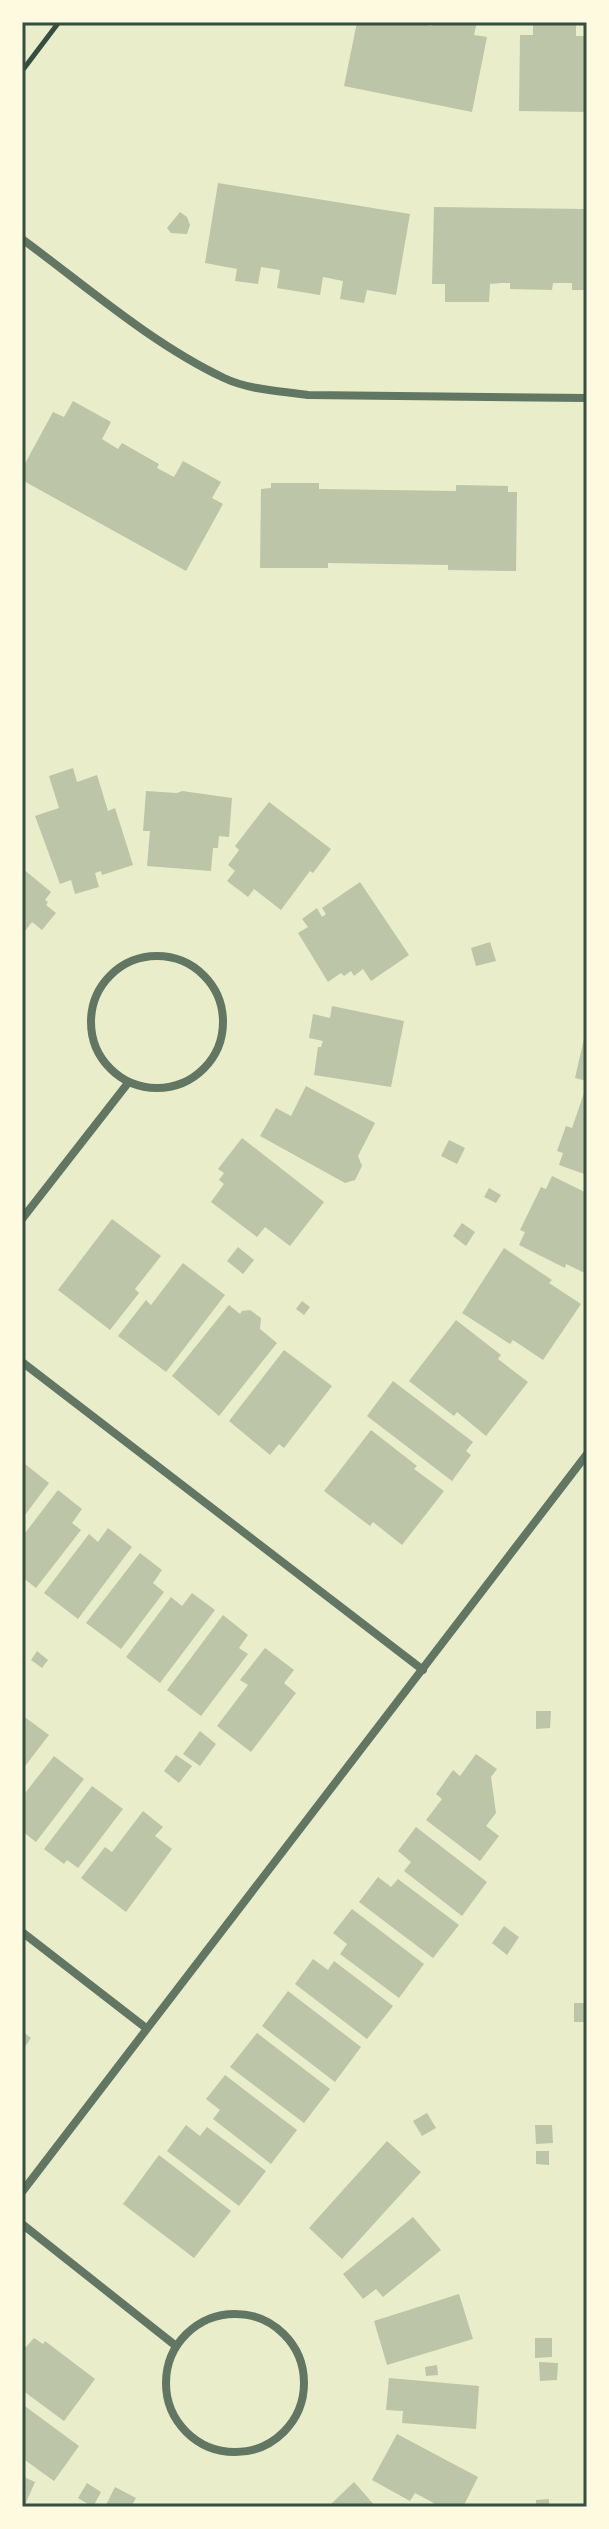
<svg xmlns="http://www.w3.org/2000/svg" width="609" height="2529" font-family="Jost,sans-serif">
<style>
.building{fill:#bcc5a7}
.lines{fill:none;stroke-linecap:round;stroke-linejoin:round}
.path{stroke:#344e41;stroke-width:5}
.minor{stroke:#617663;stroke-width:8}
.neatline{fill:none;stroke:#344e41;stroke-width:3}
</style>
<rect width="100%" height="100%" fill="#e9edc9"/>
<!-- building -->
<path class="building" d="M357,22h55l20,4 1,-4 18,3 1,-3h25l-3,13 13,2 -15,75 -128,-26z
M533,22h43v14h11v76l-68,-1 1,-76h13z
M218,183l192,31 -14,81 -29,-5 -3,13 -24,-4 3,-18 -20,-4 -3,18 -43,-7 3,-18 -19,-3 -3,17 -23,-3 2,-12 -32,-6z
M434,207l153,2v81h-15v-7h-19l-1,7 -42,-1v-6h-9l-11,1 -1,18h-44v-18h-13z
M180,212l7,5 3,8 -3,9 -16,-1 -4,-5z
M73,401l38,21 -9,17 16,10 4,-6 37,21 -2,4 17,9 9,-16 38,21 -9,16 11,6 -37,67 -164,-91v-11l31,-57 11,5z
M271,483h48v6l137,2v-6l52,1v6h9l-1,79 -68,-1v-5l-120,-2v5h-68l1,-79 10,-1z
M73,768l4,14 20,-7 11,36 7,-3 18,57 -31,10 -1,-4 -6,2 4,14 -24,7 -4,-14 -11,4 -25,-68 24,-8 -10,-32z
M146,791l31,2 5,-2 50,7 -3,39 -10,-1 -1,12h-5l-2,23 -64,-5 3,-35h-7z
M269,802l62,47 -18,24 -3,-2 -29,39 -27,-21 -6,8 -21,-16 8,-10 -7,-6 11,-15 -4,-4z
M22,868l29,24 -6,8 3,2 -2,3 10,8 -14,17 -10,-8 -10,13z
M360,882l49,73 -38,26 -8,-12 -9,7 -3,-5 -7,5 -3,-3 -13,9 -30,-49 10,-6 -6,-8 15,-11 5,9 4,-3 -4,-6z
M490,942l6,19 -20,5 -5,-18z
M332,1006l72,15 -13,66 -77,-12 4,-28h3l2,-6 -14,-3 4,-24 17,4z
M586,1030h1v51l-12,-3z
M306,1086l69,37 -17,33 4,10 -7,14 -10,3 -85,-47 16,-28 15,8z
M584,1093l3,1v81l-28,-10 4,-12 -6,-2 9,-25 6,2z
M242,1138l82,64 -34,44 -25,-19 -8,10 -46,-35 13,-18 -5,-4 5,-7 -6,-4z
M449,1140l16,8 -8,16 -16,-8z
M552,1176l35,17v81l-21,-10 -1,4 -46,-23 6,-13 -5,-2 21,-43 5,2z
M489,1188l12,7 -5,8 -12,-6z
M112,1219l49,37 -26,33 4,4 -29,37 -52,-40z
M462,1223l13,9 -9,14 -13,-10z
M238,1247l16,13 -11,14 -16,-13z
M504,1248l48,32 -3,3 32,21 -38,56 -30,-20 -3,4 -48,-31z
M183,1263l42,32 -59,77 -48,-36 28,-36 5,5z
M302,1301l8,6 -6,8 -8,-6z
M229,1305l11,9 2,-3 8,-1 11,8 -1,11 17,14 -58,73 -47,-40z
M456,1320l45,35 -3,4 30,23 -42,54 -29,-24 -3,4 -45,-35z
M284,1350l48,36 -48,62 -5,-4 -9,11 -41,-34z
M393,1381l80,61 -7,9 5,4 -19,26 -85,-65z
M371,1430l46,36 -3,3 30,22 -42,54 -29,-23 -3,4 -46,-35z
M25,1464l24,19 -27,36v-51z
M58,1490l24,19 -10,14 9,7 -45,58 -14,-11v-40z
M108,1528l24,19 -54,72 -34,-26 45,-59 9,8z
M140,1553l22,17 -9,13 11,9 -43,57 -35,-26z
M192,1593l23,17 -55,73 -34,-26 45,-60 11,9z
M223,1615l25,20 -9,13 9,6 -47,62 -34,-26z
M265,1648l29,22 -10,13 12,10 -45,59 -34,-26 31,-41 -8,-5z
M37,1651l11,9 -6,8 -11,-8z
M536,1711h15l-1,17 -14,1z
M22,1715l27,20 -27,35z
M200,1731l16,13 -16,22 -17,-12z
M476,1754l21,15 -6,8 5,36 -10,13 13,10 -19,25 -54,-41 16,-21 -6,-5 17,-24 7,6z
M176,1755l16,11 -13,17 -15,-12z
M54,1756l30,23 -48,63 -14,-11v-34z
M92,1786l31,23 -45,59 -11,-8 -3,4 -20,-15z
M143,1811l20,16 -8,9 17,13 -46,63 -45,-34 24,-31 7,5z
M416,1827l71,55 -25,34 -58,-45 7,-9 -13,-11z
M378,1877l13,10 7,-8 61,46 -26,33 -74,-56z
M352,1909l72,55 -25,34 -59,-44 7,-10 -14,-11z
M504,1926l15,11 -12,18 -15,-12z
M313,1959l15,11 6,-9 59,45 -26,33 -72,-55z
M288,1991l73,56 -26,35 -73,-56z
M574,2003h13v19h-13z
M22,2031l9,7 -9,13z
M257,2033l73,56 -26,34 -74,-56z
M225,2075l72,55 -26,34 -58,-45 7,-9 -14,-11z
M427,2113l9,15 -14,8 -9,-15z
M186,2125l14,11 7,-9 59,44 -27,35 -72,-55z
M535,2125h17l1,18 -17,1z
M387,2141l34,31 -79,87 -33,-31z
M536,2151h13v14l-13,-1z
M159,2155l72,56 -37,47 -71,-54z
M413,2217l28,33 -58,47 -7,-8 -13,10 -20,-25z
M459,2294l14,45 -86,26 -13,-44z
M34,2338l9,6 2,-3 50,38 -31,42 -42,-31v-46l4,3z
M535,2338h17v19l-17,1z
M539,2362l19,1 -1,17 -17,1z
M437,2365l1,10 -12,1 -1,-9z
M389,2378l90,8 -3,43 -74,-6 1,-12 -17,-1z
M22,2404l57,42 -25,35 -32,-23z
M397,2434l81,43 -15,30h-22l-26,-14 -5,8 -38,-21z
M22,2476l13,6 -11,25h-2z
M354,2482l22,25h-42l-3,-3z
M87,2483l14,9 -8,15 -15,-9z
M115,2487l21,11 -5,9h-26z
M549,2499v8h-13v-7z"/>
<g class="lines">
<!-- path -->
<path class="path" d="M22,71l37,-49"/>
<!-- minor -->
<path class="minor" d="M22,239c64,47 130,105 202,139 25,12 57,13 84,17l279,3
M91 1022a66 66 0 1 1 132 0a66 66 0 1 1-132 0Z
M22,1219l106,-136
M22,1362l401,308
M22,1932l124,96
M22,2192l565,-738
M22,2224l154,122
M166 2383a69 69 0 1 1 138 0a69 69 0 1 1-138 0Z"/>
</g>
<!-- border -->
<rect width="609" height="2529" fill="none" stroke="#fefae0" stroke-width="48"/>
<rect x="24" y="24" width="561" height="2481" class="neatline"/>
</svg>
